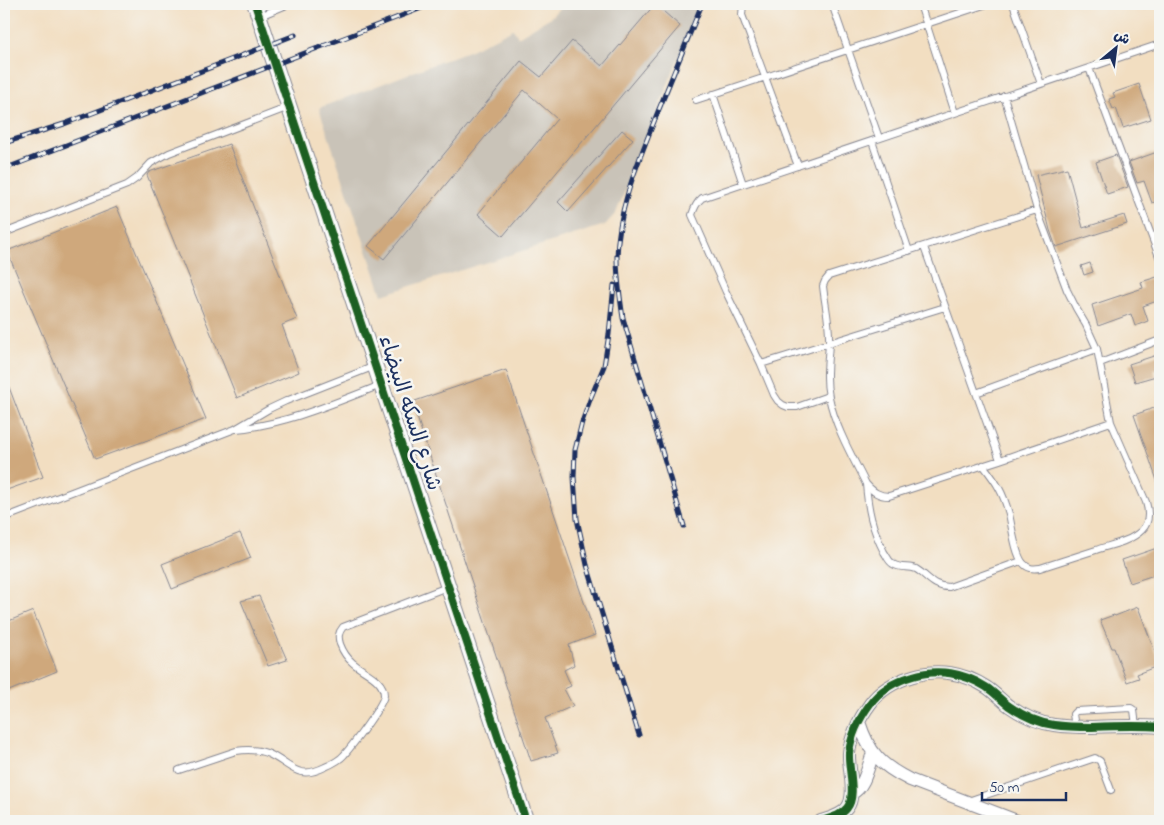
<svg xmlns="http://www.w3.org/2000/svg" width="1164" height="825" font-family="'Indie Flower','Playpen Sans Arabic',sans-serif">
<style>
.industrial{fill:#c9c3b8}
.building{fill:#cfa87b}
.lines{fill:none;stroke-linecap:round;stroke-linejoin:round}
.service-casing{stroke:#868690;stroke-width:8}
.minor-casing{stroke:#868690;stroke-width:14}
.tertiary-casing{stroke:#868690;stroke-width:17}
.service{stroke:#fff;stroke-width:6}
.minor{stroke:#fff;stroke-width:12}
.tertiary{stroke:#fff;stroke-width:15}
.rail-casing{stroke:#1b2f5e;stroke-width:5}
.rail{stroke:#f6f6f2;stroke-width:3;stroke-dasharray:9;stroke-linecap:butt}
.cycleway-casing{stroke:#f6f6f2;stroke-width:11}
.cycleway{stroke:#1b5e20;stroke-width:8}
.labels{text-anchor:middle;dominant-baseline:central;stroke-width:5;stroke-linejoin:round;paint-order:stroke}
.street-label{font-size:21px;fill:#1b2f5e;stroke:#f6f6f2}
</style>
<rect width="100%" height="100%" fill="#f6f6f2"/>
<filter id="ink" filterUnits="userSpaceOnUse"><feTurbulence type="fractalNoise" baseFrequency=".02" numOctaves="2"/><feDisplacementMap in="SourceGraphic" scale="10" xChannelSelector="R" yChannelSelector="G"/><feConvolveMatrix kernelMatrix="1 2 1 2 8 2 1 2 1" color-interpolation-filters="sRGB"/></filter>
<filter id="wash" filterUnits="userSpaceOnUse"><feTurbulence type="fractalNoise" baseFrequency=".0096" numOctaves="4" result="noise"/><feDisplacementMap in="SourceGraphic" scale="20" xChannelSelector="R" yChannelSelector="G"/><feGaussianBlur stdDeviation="1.12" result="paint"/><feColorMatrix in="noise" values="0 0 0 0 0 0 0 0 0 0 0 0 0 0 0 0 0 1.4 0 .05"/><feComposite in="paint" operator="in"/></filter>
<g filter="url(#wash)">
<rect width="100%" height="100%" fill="#f2dec1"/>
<!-- industrial -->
<path class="industrial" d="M563,4h137l-84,209 -11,12 -223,70 -63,-187 152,-58 42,-21 5,8 33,-20z"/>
<g id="blocks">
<!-- building -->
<path class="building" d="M655,4l25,22 -177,210 -25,-22 79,-95 -33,-29 -140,169 -16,-13 153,-185 20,16 31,-36 30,25z
M1139,84l12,35 -28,9 -7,-20 -3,1 -4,-10 6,-2 -2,-4z
M622,130l11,9 -65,73 -10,-10z
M229,144l68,175 -15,6 17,47 -62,26 -90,-223 2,-3z
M1160,151v49l-8,3 -8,-22 -7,2 -8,-21z
M1116,155l12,32 -21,7 -11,-32z
M1067,168l16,60 41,-13 3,9 -71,23 -6,-17 -14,-55z
M117,207l89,212 -111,40 -88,-208z
M1090,263l3,9 -9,3 -3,-9z
M1160,276v24l-17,6 5,15 -13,5 -4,-12 -33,12 -6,-21 51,-17 -2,-6z
M1160,354v13l-7,2 3,7 -21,6 -6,-18z
M506,370l89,265 -26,10 5,20 -10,5 7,16 -7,3 9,17 -28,12 13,35 -27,8 -119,-359z
M4,374l39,103 -39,14z
M1160,406v80h-1l-25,-71z
M240,533l11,25 -79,31 -10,-25z
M1160,547v26l-30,10 -8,-23z
M259,596l28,64 -19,6 -27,-65z
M1138,607l22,58 -23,9 2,4 -12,4 -13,-34h-2l-12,-28 14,-5 1,1z
M33,611l24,60 -53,22v-70z"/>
</g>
</g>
<g filter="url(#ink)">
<use href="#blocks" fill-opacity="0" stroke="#868690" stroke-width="1"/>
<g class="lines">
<!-- service casing -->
<g class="service-casing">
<path id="service" d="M743,4l-1,11 56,151
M832,4l47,134
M920,4l35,109
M1013,4l28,80
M260,16l29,-12
M1089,68l71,191
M713,94l30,90
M696,100l291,-96
M872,141l37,110
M1037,210l-208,66 -4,5 -2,5c2,19 7,38 6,57 -1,18 -4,35 0,54 6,30 23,59 37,87 7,8 13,12 23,12l111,-36 111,-38
M4,233l123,-48 10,-7 14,-15 18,-10 120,-46
M924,247l76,213
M1100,363l60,-23
M761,364l184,-57
M976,393l121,-44
M828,396l-31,11h-9l-5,-2 -5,-4 -4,-6 -13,-31 -35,-72 -34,-77c2,-7 4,-12 10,-17l458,-154
M236,429c51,-5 98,-26 145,-44
M983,465c14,18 20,27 26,49 3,12 6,40 14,49 5,6 10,6 17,5 19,-6 37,-12 56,-18 14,-5 34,-8 46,-20 8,-8 7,-18 4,-28l-35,-80 -14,-73 -11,-24 -10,-17 -9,-18 -30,-80 -33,-114
M866,484c2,25 6,45 18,68 3,4 4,9 9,12 7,5 16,2 23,5 12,7 17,18 33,18l72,-26
M4,518l231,-89 34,-20 17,-8 89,-35
M1075,727l-2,-13 3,-3 55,-3 3,2 2,16
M179,770l57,-19c12,-2 22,-2 33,3 23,11 28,27 56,13 7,-3 14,-6 19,-12 8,-9 40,-51 40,-60 0,-16 -21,-23 -31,-32 -6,-5 -10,-11 -13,-19 -2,-7 -2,-11 3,-17l104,-40
M968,801l127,-43 5,3 11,29"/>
</g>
<!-- minor casing -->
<g class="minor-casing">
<path id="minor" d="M859,722c10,31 21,43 51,58l107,41
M852,793c13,-6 16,-27 21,-40
M821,821c9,-3 20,-5 26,-13 10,-12 1,-40 2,-55 2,-19 10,-34 21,-49 10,-14 26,-23 43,-28 25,-8 51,-3 73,11 8,5 15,13 23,19 13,9 29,17 45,19 13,2 26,2 38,2 23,-1 46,-2 68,0"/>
</g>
<!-- tertiary casing -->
<g class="tertiary-casing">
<path id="tertiary" d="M255,4l271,817"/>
</g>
<!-- service -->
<use href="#service" class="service"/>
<!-- minor -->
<use href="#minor" class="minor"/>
<!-- tertiary -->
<use href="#tertiary" class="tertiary"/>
<!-- rail casing -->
<g class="rail-casing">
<path id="rail" d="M4,143l60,-19 231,-89
M4,169l428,-165
M614,285l-5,49 -5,32 -13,31 -9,25 -7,28 -1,27 3,42 10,46 52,170
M684,526l-61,-208c-3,-20 -6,-40 -6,-61 1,-50 22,-97 40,-143 15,-37 30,-74 45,-110"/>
</g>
<!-- rail -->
<use href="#rail" class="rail"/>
<!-- cycleway casing -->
<g class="cycleway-casing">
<path id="cycleway" d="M255,4l271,817
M821,821c9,-3 20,-5 26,-13 10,-12 1,-40 2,-55 2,-19 10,-34 21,-49 10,-14 26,-23 43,-28 25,-8 51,-3 73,11 8,5 15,13 23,19 13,9 29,17 45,19 13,2 26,2 38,2 23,-1 46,-2 68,0"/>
</g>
<!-- cycleway -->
<use href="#cycleway" class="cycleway"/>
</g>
</g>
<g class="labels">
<!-- street labels -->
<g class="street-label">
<text transform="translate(409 413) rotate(72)">شارع السكه البيضاء</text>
</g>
</g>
<!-- margin -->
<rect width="1164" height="825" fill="none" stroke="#f6f6f2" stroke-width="20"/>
<!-- north arrow -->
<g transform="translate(1116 48) rotate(29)" stroke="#f6f6f2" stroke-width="4" paint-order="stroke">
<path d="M0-4L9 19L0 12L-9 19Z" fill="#1b2f5e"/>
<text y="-8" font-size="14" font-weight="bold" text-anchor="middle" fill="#1b2f5e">ش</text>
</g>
<!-- scale -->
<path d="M982 792v8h84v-8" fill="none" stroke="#1b2f5e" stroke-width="2.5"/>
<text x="989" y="792" font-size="15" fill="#1b2f5e" stroke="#f6f6f2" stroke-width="4" paint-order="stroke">50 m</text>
</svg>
